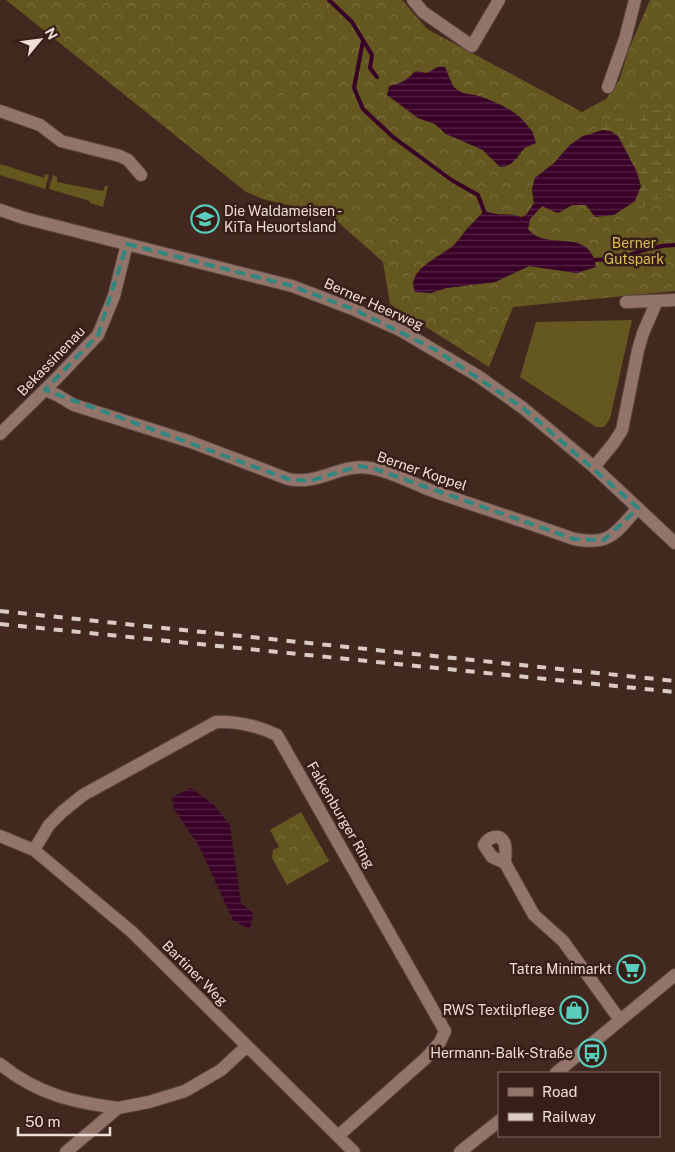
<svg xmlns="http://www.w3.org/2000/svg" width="675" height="1152" font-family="'Public Sans',sans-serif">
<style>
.forest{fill:url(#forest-crowns);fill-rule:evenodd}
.wetland{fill:url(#wetland-marsh)}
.garden{fill:#64571f}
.water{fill:url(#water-rules)}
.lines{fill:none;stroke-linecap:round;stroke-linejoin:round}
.stream{stroke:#390028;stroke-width:4}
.street-casing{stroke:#5c463f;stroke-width:14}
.secondary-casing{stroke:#5c463f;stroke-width:14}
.street{stroke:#92746a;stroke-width:12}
.secondary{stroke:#92746a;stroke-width:12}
.rail{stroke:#dccac4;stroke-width:4;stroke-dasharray:9 9;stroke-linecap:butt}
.marked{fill:none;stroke:#31867e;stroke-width:4;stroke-dasharray:10 6;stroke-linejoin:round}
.labels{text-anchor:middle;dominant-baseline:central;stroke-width:5;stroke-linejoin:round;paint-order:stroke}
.poi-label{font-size:14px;fill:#efded8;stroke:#371f17;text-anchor:end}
.park-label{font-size:14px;fill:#d9bf4e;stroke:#371f17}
.street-label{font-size:14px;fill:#efded8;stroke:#371f17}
</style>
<defs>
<pattern id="forest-crowns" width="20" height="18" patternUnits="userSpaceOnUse" patternTransform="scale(1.25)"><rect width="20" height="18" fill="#64571f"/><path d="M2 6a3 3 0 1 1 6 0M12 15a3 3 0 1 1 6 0" fill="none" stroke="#7a6f3f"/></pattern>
<pattern id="wetland-marsh" width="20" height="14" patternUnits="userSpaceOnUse" patternTransform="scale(1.25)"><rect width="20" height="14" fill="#64571f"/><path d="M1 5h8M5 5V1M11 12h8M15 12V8" fill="none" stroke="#7a6f3f"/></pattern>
<pattern id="water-rules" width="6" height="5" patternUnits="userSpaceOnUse" patternTransform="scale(1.25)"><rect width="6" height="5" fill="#390028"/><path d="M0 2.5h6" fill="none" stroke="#562546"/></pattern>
</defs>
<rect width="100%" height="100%" fill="#422920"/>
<!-- forest -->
<path class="forest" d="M6,0h396l25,29 155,83 24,-13 13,-18 10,-32 21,-49h25v291l-162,16 -24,60 -99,-63 -7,-42 -53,-47 -67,-16 -17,-7zM438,67h6l10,21 12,7 14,1 29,13 10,7 15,17 -17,26 -28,-2 -6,-7 -37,-16 -11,-10 -17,-6 -29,-32c14,-2 36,-11 49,-19zM583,136l3,69h-14l-14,8 -16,-7 -12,13 -2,10c11,15 34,10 50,14l18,23 -19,7 -48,-7 -34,16 -49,6 -16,5 -18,-9c7,-18 23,-26 38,-36 9,-6 13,-17 21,-24 5,-4 29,-11 36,-10 5,0 10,2 15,3l5,-3 7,-11 -2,-14 3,-11 19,-15 16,-18z
M301,812l28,49 -42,24 -15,-27 1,-8 6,-3 -9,-17z"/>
<!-- wetland -->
<path class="wetland" d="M667,109l8,7v77l-31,14 -30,8 21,-14 1,-31 -18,-34 -8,-5 -6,-1 -21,6 30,-17 27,-7z"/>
<!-- garden -->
<path class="garden" d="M0,164l44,14 1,-4 4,1 -4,14 -45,-14z
M53,175l4,2v5l46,9 2,-5h3l-5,21 -13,-4v-2l-41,-12z
M632,320l-22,99 -6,8h-8l-76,-50 16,-55z"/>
<!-- water -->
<path class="water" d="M438,67h7c3,6 5,16 10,21 8,8 17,5 26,9 22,7 49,21 55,46 -3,1 -8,3 -11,5 -10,7 -9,18 -25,19l-17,-17 -37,-16 -11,-10 -17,-6 -31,-23 2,-9c12,-2 18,-6 26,-15l12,2z
M603,130l7,1 8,5 18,34 5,16 -6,15 -21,14 -19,2 -9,-12h-14l-14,8 -16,-7 -12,13 -2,10c17,24 62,-4 68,38l-19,6 -48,-7 -34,16 -49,6 -15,5 -16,-1c-9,-24 24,-33 38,-46 11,-11 20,-24 31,-35 13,4 25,4 38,6l5,-3 7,-11 -2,-14 3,-11 19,-15 16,-18 13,-9z
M191,788l23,17 16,21 11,77 12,10 -3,17 -17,-10 -34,-74 -25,-37 -2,-12z"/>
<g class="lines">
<!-- stream -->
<path class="stream" d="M329,0l23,22 20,33 -2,13 7,9
M363,41l-9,47 9,21 30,28 60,44 25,14 6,16
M595,260c9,-1 20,0 28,-3 18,-6 33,-12 52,-12"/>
<!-- street casing -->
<g class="street-casing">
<path id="street" d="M413,0l10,12 49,34 27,-46
M608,87l17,-48 10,-39
M0,111l40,14 21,16 59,15 8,4 13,15
M626,302l49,-2
M45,390l12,5 17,10 117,37 97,37c30,7 53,-16 82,-11 18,2 42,15 60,22 48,17 97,32 144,49 37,7 41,-6 64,-31
M594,467l19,-23 9,-14 16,-80 5,-17 14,-32
M0,836l34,14 98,82 222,220
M34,850l15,-25 13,-13 21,-17 133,-73c22,-1 42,4 61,13l168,296 -5,11 -14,16 -88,78
M505,863c0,-6 2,-15 -1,-21 -5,-10 -16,-4 -20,3l8,12 13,6 29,52 29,26 57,79
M0,1064c37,30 72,38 118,44
M66,1152l52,-44 31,-6 36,-11 36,-21 26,-24"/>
</g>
<!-- secondary casing -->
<g class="secondary-casing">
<path id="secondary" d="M0,210l24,8 268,68 63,24 45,20 78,46 45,32 71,59 81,76
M0,434l55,-54 43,-45 16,-39 13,-52
M556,1073l119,-98
M460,1152l39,-31"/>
</g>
<!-- street -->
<use href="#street" class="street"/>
<!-- secondary -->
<use href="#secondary" class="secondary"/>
<!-- rail -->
<path class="rail" d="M0,611l675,70
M0,624l675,68"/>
</g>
<!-- marked area -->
<path class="marked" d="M127,244l165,42 63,24 79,39 89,59 115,100 -34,32 -30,-1 -202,-71 -13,-2 -49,15 -22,-2 -243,-89 53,-55z"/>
<!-- icons -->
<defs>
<g id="school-ring" transform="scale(1.4375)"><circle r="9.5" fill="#371f17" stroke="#5acebc" stroke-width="1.5"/><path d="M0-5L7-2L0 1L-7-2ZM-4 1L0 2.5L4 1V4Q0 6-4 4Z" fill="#5acebc"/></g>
<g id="supermarket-ring" transform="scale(1.4375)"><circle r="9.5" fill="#371f17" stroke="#5acebc" stroke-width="1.5"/><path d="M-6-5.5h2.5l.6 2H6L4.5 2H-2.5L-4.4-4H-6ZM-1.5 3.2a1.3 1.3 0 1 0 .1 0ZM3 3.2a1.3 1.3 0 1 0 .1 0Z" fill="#5acebc"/></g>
<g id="shop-ring" transform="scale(1.4375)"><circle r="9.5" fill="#371f17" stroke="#5acebc" stroke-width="1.5"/><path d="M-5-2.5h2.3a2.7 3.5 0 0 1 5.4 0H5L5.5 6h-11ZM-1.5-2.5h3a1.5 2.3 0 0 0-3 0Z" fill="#5acebc"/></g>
<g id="bus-ring" transform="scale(1.4375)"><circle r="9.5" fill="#371f17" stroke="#5acebc" stroke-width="1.5"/><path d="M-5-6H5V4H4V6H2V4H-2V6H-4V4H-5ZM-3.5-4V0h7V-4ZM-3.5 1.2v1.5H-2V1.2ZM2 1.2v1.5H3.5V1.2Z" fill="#5acebc"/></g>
</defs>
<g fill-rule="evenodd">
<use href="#school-ring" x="205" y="219"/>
<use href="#supermarket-ring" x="631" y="969"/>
<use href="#shop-ring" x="574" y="1010"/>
<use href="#bus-ring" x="592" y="1053"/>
</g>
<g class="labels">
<!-- poi labels -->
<g class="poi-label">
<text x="224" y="211" text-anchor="start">Die Waldameisen -<tspan x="224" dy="16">KiTa Heuortsland</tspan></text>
<text x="612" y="969">Tatra Minimarkt</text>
<text x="555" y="1010">RWS Textilpflege</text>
<text x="573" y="1053">Hermann-Balk-Straße</text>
</g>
<!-- park labels -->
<g class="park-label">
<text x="634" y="243">Berner<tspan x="634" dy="16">Gutspark</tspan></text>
</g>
<!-- street labels -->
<g class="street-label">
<text transform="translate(374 304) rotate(24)">Berner Heerweg</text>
<text transform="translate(51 361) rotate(-46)">Bekassinenau</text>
<text transform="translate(422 471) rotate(19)">Berner Koppel</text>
<text transform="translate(341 815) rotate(60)">Falkenburger Ring</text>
<text transform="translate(195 973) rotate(45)">Bartiner Weg</text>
</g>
</g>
<!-- legend -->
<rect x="498" y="1072" width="162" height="65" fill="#371f17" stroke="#816b64"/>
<rect x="508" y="1088" width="25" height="8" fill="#92746a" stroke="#816b64"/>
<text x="542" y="1097" font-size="15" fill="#efded8">Road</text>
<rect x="508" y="1113" width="25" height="8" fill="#dccac4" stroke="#816b64"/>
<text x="542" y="1122" font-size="15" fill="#efded8">Railway</text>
<!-- north arrow -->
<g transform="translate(40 40) rotate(61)" stroke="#371f17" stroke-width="4" paint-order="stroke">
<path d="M0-4L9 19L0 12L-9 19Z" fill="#efded8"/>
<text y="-8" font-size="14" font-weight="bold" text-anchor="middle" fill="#efded8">N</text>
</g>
<!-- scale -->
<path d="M18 1127v8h92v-8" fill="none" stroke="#efded8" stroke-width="2.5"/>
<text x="25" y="1127" font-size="15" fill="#efded8" stroke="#371f17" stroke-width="4" paint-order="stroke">50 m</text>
</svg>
